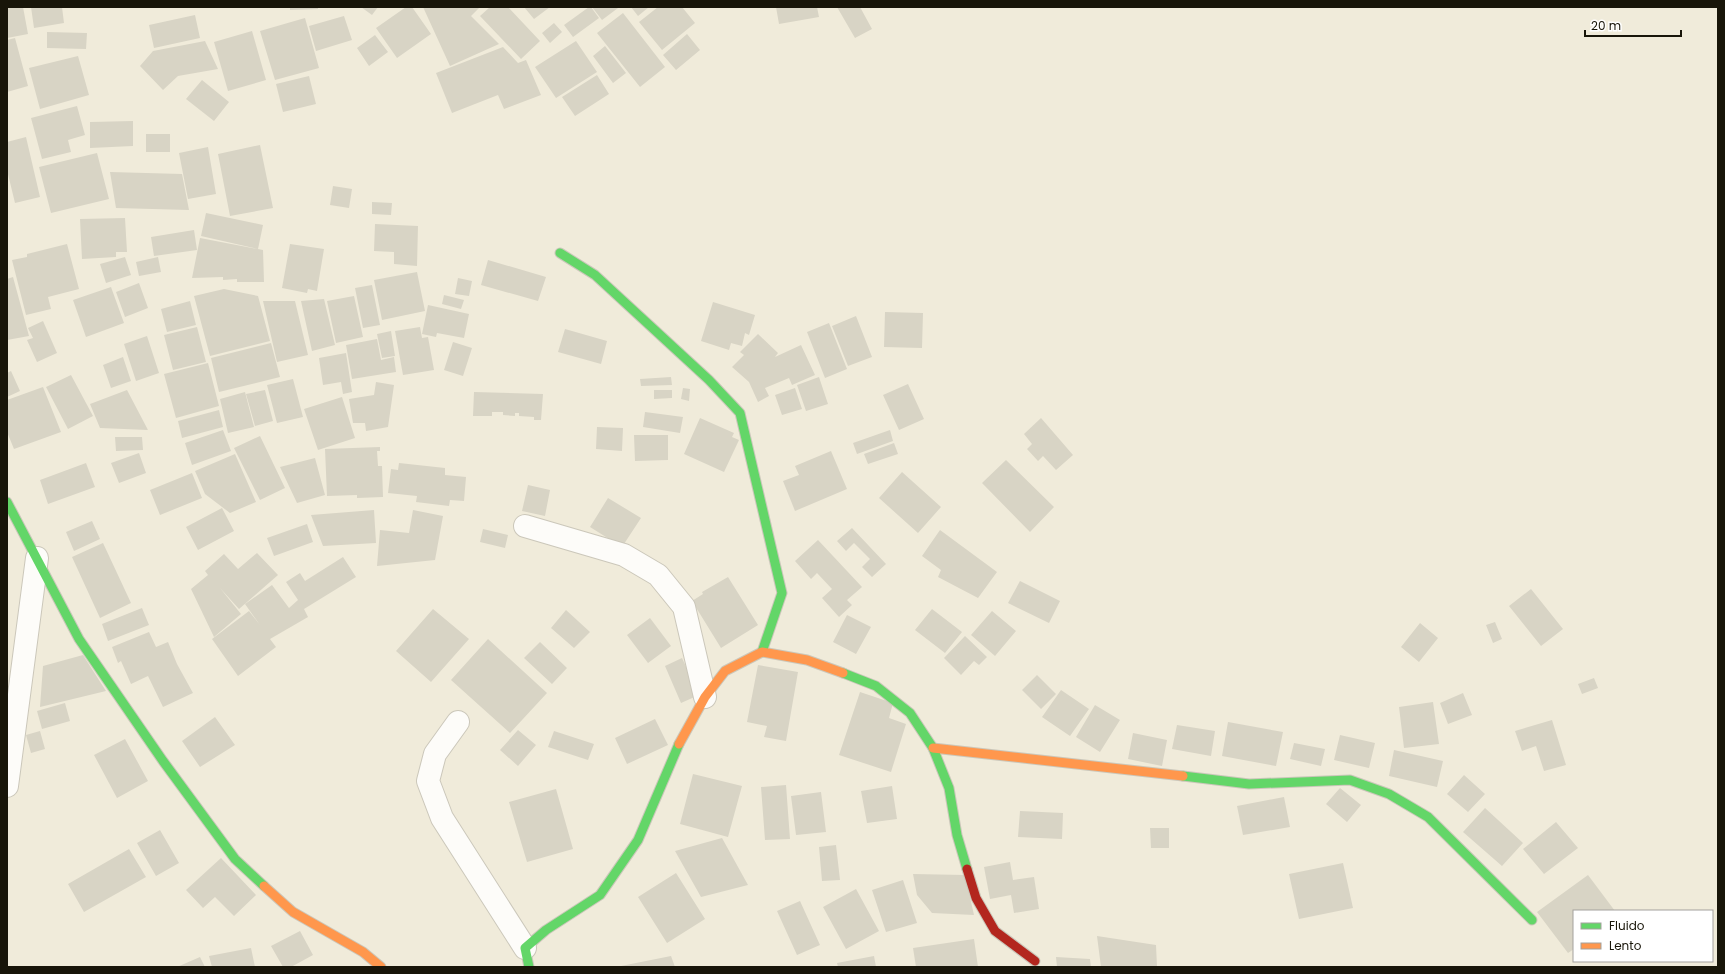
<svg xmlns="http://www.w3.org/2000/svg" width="1725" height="974" font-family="Poppins,sans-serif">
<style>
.building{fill:#d8d4c5}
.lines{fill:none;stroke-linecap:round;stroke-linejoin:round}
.street-casing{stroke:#cbc7ba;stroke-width:24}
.fast-casing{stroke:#cbc7ba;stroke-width:11}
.slow-casing{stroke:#cbc7ba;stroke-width:11}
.jam-casing{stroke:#cbc7ba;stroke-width:11}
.street{stroke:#fdfcf9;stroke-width:22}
.fast{stroke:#63d668;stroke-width:9}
.slow{stroke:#ff974d;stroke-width:9}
.jam{stroke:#b3261e;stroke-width:9}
</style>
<rect width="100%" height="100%" fill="#f0ebda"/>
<!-- building -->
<path class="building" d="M7,7h16l5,27 -21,4z
M31,7h31l2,16 -30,5z
M290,7h28v2l-28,1z
M361,7h17l-6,8z
M406,7h6l19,27 -34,24 -21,-30z
M423,7h57l-9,9 28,28 -49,22z
M490,7h18l32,34 -19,18 -41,-43z
M524,7h26l-16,12z
M589,7h2l8,11 -26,19 -9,-12z
M592,7h25l1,1 -16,12z
M631,7h18l-11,9z
M658,7h24l13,16 -33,27 -23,-28z
M776,7h41l2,10 -40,7z
M837,7h23l12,22 -17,9z
M623,13l42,54 -25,20 -43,-54z
M195,15l5,23 -46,10 -5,-23z
M344,16l8,24 -36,11 -7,-25z
M305,18l14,50 -44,12 -15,-49z
M554,23l8,9 -12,11 -8,-10z
M252,31l14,49 -38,11 -14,-49z
M47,32l40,1 -1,16 -39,-1z
M687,34l13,16 -24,20 -13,-15z
M375,35l13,17 -19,14 -12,-18z
M15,38l13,48 -21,6v-52z
M205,41l13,28 -40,7 -15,14 -23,-24 13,-15z
M576,41l21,31 -41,26 -21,-31z
M605,46l21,27 -13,10 -20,-27z
M503,47l15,16 8,-3 15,35 -37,14 -6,-14 -46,18 -16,-40z
M78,56l11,39 -49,14 -11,-41z
M597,75l12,19 -34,22 -13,-19z
M309,76l7,28 -33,8 -7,-28z
M202,80l27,22 -15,19 -28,-22z
M77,106l8,29 -17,5 3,12 -29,7 -11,-41z
M133,121v25l-43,2v-26z
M146,134h24v18h-24z
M26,137l14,60 -25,6 -8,-33v-28z
M260,145l13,63 -43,8 -12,-62z
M208,147l8,47 -28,5 -9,-46z
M97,153l12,46 -58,14 -12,-46z
M110,172l72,2 7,36 -73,-2z
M333,186l19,3 -3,19 -19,-3z
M372,202l20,1 -1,12 -19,-1z
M206,213l57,12 -5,24 -57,-13z
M125,218l2,34h-11v5l-34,2 -2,-40z
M375,224l43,2 -1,40 -23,-2v-12l-20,-1z
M194,230l3,20 -43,6 -3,-19z
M200,238l63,12 1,32h-27v-3l-14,1v-3l-31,1z
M67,244l12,45 -31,8 3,12 -25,6 -14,-55 15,-3v-3z
M290,244l34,5 -7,42 -9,-2 -1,4 -25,-5z
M125,257l6,18 -25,8 -6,-19z
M158,257l3,15 -22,4 -3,-14z
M488,260l58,17 -8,24 -57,-16z
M417,272l8,39 -43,9 -8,-40z
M13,277l16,59 -22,4v-61z
M458,278l14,3 -3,15 -14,-2z
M139,283l9,25 -23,9 -9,-25z
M372,285l8,40 -17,3 -8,-40z
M111,287l13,36 -38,14 -13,-37z
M224,289l34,7 12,45 -60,15 -16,-60z
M444,295l20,5 -3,9 -19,-5z
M354,296l9,41 -27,6 -9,-42z
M324,299l11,46 -23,6 -11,-50z
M190,301l6,24 -29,7 -6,-23z
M263,301h32l13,54 -31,7z
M713,302l42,13 -6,20 -4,-2 -3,13 -11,-3 -2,7 -28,-9z
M428,305l41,9 -5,24 -27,-5 -1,4 -14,-3z
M885,312l38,1 -1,35 -38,-1z
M856,316l16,41 -24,9 -16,-40z
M43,321l14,32 -20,9 -10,-22 6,-2 -5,-10z
M829,323l18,46 -22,9 -18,-46z
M197,327l9,35 -33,8 -9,-35z
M420,327l2,11 6,-1 6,33 -31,5 -8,-44z
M565,329l42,12 -6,23 -43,-12z
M391,331l4,25 -13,2 -5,-24z
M758,334l20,19 -3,4 26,-12 14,30 -23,10 -3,-7 -24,10 4,8 -11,6 -9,-20 -17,-15 12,-12 -4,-3z
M147,336l12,37 -23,8 -12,-37z
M377,339l4,21 13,-3 2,15 -44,7 -6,-34z
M453,342l19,6 -9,28 -19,-6z
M271,343l9,34 -61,15 -8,-34z
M346,353l6,39 -9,2 -2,-12 -18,3 -4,-27z
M123,357l8,24 -20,7 -8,-23z
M208,363l11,43 -43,12 -12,-44z
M11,371l9,20 -13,6v-24z
M71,375l22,41 -25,13 -22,-42z
M671,377l1,8 -31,1 -1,-7z
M819,377l9,27 -22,7 -9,-26z
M293,379l10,38 -26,6 -10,-38z
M376,382l18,3 -6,42 -22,4 -1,-8h-12l-4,-24 25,-4z
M908,384l16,35 -25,11 -16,-35z
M43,387l18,45 -47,17 -7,-17v-32z
M683,388l7,1 -1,12 -8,-2z
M795,388l7,21 -20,6 -7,-20z
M127,390l21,40 -48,-2 -10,-24z
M265,390l8,31 -18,5 -9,-32z
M654,390h18v8l-18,1z
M245,392l9,35 -26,6 -8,-34z
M474,392l69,2 -2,26h-7v-3l-15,-1v-3h-4v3l-12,-1v-3h-11v4h-19z
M342,397l13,41 -37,12 -14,-41z
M219,410l4,17 -41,11 -4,-17z
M645,412l38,5 -3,16 -37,-6z
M700,418l34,15 -2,4 7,3 -15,32 -40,-18z
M1041,418l32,37 -17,15 -13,-14 -5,5 -11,-12 5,-5 -8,-10z
M597,427l26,1 -1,23 -26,-2z
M223,430l8,21 -39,14 -7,-22z
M890,430l3,11 -36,13 -4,-11z
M634,435h34v25l-33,1z
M260,436l25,52 -25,12 -26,-52z
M115,437h27l1,13 -27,1z
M894,443l4,11 -30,10 -4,-10z
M380,447v4h-3l1,15h4l1,31 -26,1v-3l-30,1 -2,-47z
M831,451l16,38 -52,22 -12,-30 16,-6 -4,-9z
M139,453l7,20 -27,10 -8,-20z
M235,454l21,48 -26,11 -25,-19 -10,-23z
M315,458l10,37 -28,8 -17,-36z
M1006,460l48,47 -24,25 -48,-49z
M86,463l9,24 -47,17 -8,-24z
M399,463l46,5v7l21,2 -2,24 -14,-1 -1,6 -33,-4 1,-6 -29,-3 3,-24 7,1z
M902,472l39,35 -23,26 -39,-35z
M192,473l10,25 -42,17 -10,-25z
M528,485l22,5 -5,26 -23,-5z
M608,498l33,20 -19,29 -32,-20z
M222,508l12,23 -36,19 -12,-23z
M374,510l2,33 -53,3 -12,-31z
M413,510l30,6 -8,44 -58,6 3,-36 29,3z
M92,521l8,18 -26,12 -8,-19z
M307,524l6,18 -39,14 -7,-18z
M852,528l34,36 -14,13 -10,-10 8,-8 -16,-16 -8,8 -9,-10z
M483,529l25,6 -3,13 -25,-6z
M940,530l57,42 -19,26 -40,-21 3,-7 -19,-14z
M818,540l44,47 -15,13 5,5 -13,12 -17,-19 10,-9 -15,-16 -6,6 -16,-18z
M103,543l28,60 -31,15 -28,-61z
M257,553l21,22 -39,34 -19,-21 21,26 -27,23 -23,-48 17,-14 -3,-4 19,-17 14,15z
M343,557l13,20 -52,32 4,8 -38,22 6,8 -38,29 -26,-37 37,-28 11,14 -15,-21 27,-19 17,23 9,-8 -12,-18 14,-9 5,8z
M728,577l30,48 -37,23 -29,-47 11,-7 -1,-2z
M1020,581l40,20 -11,22 -41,-20z
M1531,589l32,40 -22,17 -32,-40z
M142,608l7,17 -41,16 -6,-17z
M433,609l36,30 -38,43 -35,-31z
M932,609l30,23 -17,21 -30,-23z
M566,610l24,22 -16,16 -23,-20z
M992,611l24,20 -21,25 -24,-21z
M847,615l24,12 -15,27 -23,-12z
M650,618l21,28 -23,17 -21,-28z
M1495,622l7,17 -9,4 -7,-18z
M1420,623l18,15 -19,24 -18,-15z
M149,632l7,15 12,-5 9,22 16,29 -30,14 -15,-31 -17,8 -10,-23 -3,2 -6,-16z
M965,636l22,21 -8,8 -5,-4 -13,14 -17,-17z
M488,639l59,54 -37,40 -59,-53z
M540,642l27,26 -15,16 -28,-26z
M83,655l23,36 -66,16 3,-41z
M682,658l17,37 -18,8 -16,-37z
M758,665l40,7 -12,69 -22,-4 3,-11 -20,-4z
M1037,675l19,19 -15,15 -19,-19z
M1594,678l4,10 -16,6 -4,-10z
M1061,690l28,19 -19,27 -28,-19z
M860,692l33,11 -4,15 17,6 -15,48 -52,-17z
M1463,693l9,22 -24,9 -8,-21z
M1433,702l6,42 -35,4 -5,-41z
M65,703l5,18 -28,8 -5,-18z
M1095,705l25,15 -20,32 -24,-15z
M215,717l20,28 -35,22 -18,-26z
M655,719l13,26 -41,19 -12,-26z
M1552,720l14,45 -22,6 -8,-25 -14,5 -7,-20z
M1228,722l55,10 -7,34 -54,-10z
M1177,725l38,6 -4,25 -39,-7z
M518,730l18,15 -18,21 -18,-16z
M40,731l5,18 -14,4 -5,-18z
M554,731l40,13 -6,16 -40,-13z
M1133,733l34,7 -5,26 -34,-7z
M1340,735l35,8 -6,25 -35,-8z
M125,739l23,42 -31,17 -23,-43z
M1294,743l31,6 -4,17 -31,-7z
M1394,750l49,11 -6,26 -48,-11z
M693,774l49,12 -14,51 -48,-13z
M1464,775l21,19 -17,18 -21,-18z
M786,785l4,54 -25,1 -4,-53z
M892,786l5,33 -30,4 -6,-32z
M1340,788l21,17 -14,17 -21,-18z
M556,789l17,60 -46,13 -18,-60z
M821,792l5,40 -30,3 -5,-39z
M1284,797l6,30 -47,8 -6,-29z
M1485,808l38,35 -21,23 -39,-34z
M1020,811l43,2 -1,26 -44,-2z
M1556,822l22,26 -34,26 -21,-25z
M1150,828h19v20h-18z
M160,830l19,33 -23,13 -19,-33z
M722,838l26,47 -47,12 -26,-46z
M836,845l4,35 -18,1 -3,-34z
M129,849l17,28 -62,35 -16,-28z
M221,858l35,37 -22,21 -19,-19 -12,11 -17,-18z
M1010,862l3,18 21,-3 5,32 -25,4 -3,-18 -21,4 -6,-32z
M1343,863l10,45 -54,11 -10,-45z
M676,873l29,46 -38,24 -29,-46z
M913,874l52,1 9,40 -42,-2 -15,-18z
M1588,875l27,36h-41v38l-6,4 -31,-41z
M903,880l14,43 -31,9 -14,-42z
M856,889l23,42 -33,18 -23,-42z
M800,901l20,44 -23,10 -20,-44z
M300,931l13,24 -22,12h-8l-12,-21z
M1097,936l59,9 1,22h-56z
M974,939l4,28h-62l-3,-19z
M251,948l4,19h-43l-3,-11z
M671,956l4,11h-54v-1z
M874,956l2,11h-38l-1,-4z
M200,957l5,10h-28z
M1056,957l34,2 1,8h-34z"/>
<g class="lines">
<!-- street casing -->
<g class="street-casing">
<path id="street" d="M525,526l99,29 34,20 26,32 21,90
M458,722l-23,32 -7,27 14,37 83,130
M7,786l30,-228"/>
</g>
<!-- fast casing -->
<g class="fast-casing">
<path id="fast" d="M560,253l35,22 114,105 31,33 42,180 -20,59
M7,502l72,137 84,122 72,98 29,27
M843,673l33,13 34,27 23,35 16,40 8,47 10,34
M1183,776l66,8 101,-4 39,14 39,23 104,103
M529,967l-4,-19 21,-18 54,-35 38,-55 41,-96"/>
</g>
<!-- slow casing -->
<g class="slow-casing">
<path id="slow" d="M679,744l26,-47 20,-26 37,-19 45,8 36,13
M933,748l250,28
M264,886l29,26 70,40 18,15"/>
</g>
<!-- jam casing -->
<g class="jam-casing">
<path id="jam" d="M967,869l9,29 19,33 40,30"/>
</g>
<!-- street -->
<use href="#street" class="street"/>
<!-- fast -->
<use href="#fast" class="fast"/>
<!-- slow -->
<use href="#slow" class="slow"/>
<!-- jam -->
<use href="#jam" class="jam"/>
</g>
<!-- border -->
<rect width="1725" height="974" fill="none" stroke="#181509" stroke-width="16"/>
<!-- legend -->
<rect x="1573" y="910" width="140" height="52" fill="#ffffff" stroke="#a3a19d"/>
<rect x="1581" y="923" width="20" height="6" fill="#63d668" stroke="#a3a19d"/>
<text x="1609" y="930" font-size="12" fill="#181509">Fluido</text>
<rect x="1581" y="943" width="20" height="6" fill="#ff974d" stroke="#a3a19d"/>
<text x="1609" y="950" font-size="12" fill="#181509">Lento</text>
<!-- scale -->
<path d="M1585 30v6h96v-6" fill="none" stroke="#181509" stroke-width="2"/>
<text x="1591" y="30" font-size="12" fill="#181509" stroke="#ffffff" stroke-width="3" paint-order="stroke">20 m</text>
</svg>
